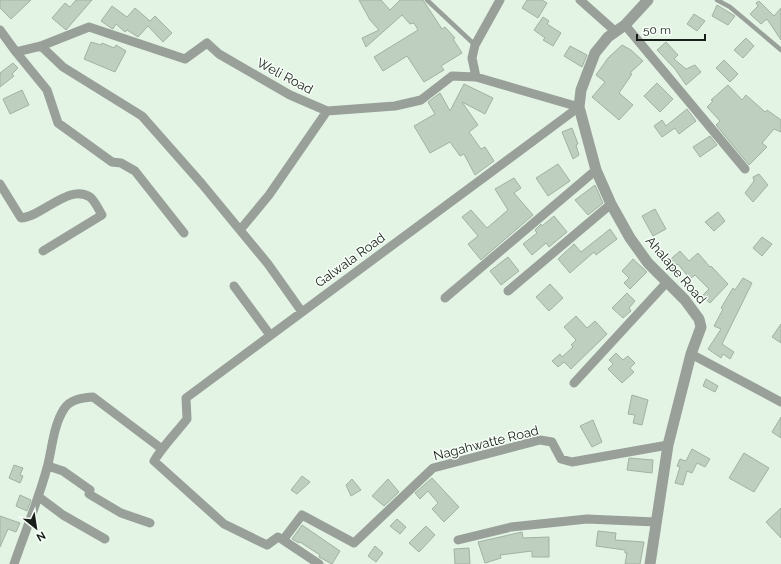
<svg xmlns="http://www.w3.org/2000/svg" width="781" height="564" font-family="Raleway,sans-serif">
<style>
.building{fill:#becfc0;stroke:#a1b1a2}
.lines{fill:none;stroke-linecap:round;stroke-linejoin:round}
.service{stroke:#99a09a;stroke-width:4.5}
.minor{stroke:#99a09a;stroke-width:9}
.tertiary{stroke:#99a09a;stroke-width:11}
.labels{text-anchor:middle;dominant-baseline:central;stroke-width:3;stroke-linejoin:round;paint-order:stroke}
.street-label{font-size:13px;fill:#181e19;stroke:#f7fef8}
</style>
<rect width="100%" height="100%" fill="#e3f4e4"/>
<!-- building -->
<path class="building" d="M0,0h31l-20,19 -11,-11z
M76,0h16l-26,30 -14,-12 13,-15 5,4z
M359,0h22l9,10 10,-10h23l19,29 3,-2 10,11 -2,1 9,14 -21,13 3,4 -20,12 -17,-26 -24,15 -9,-14 44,-27 -4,-7 -4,1 -8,-9 -36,32 -4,-9 17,-8 -9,-10z
M527,0h15l5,3 -9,15 -16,-10z
M759,1l15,15 7,-8v32l-14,-21 -6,5 -11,-10 8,-8 -2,-3z
M717,5l18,11 -7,9 -16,-9z
M112,6l15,11 8,-9 15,13 5,-5 17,17 -9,9 -15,-16 -10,11 -11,-7 -2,2 -9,-8 -3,5 -2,-1 -10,-7z
M694,14l11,7 -8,10 -10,-7z
M543,17l6,4 -2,3 14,9 -8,13 -10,-6 2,-2 -11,-8z
M746,38l8,8 -11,12 -9,-8z
M91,42l10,3 1,-2 12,5 2,-3 10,6 -11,21 -31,-13z
M666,42l12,13 -4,4 12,10 9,-4 6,7 -15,13 -11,-16 -18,-19z
M622,45l9,5 12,11 -13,12 2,1 -13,19 14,12 -14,15 -27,-23 13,-15 -9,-7 12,-17z
M570,46l17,9 -5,12 -18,-11z
M724,60l14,14 -8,8 -14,-14z
M13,63l5,5 -6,6 2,2 -14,11v-14z
M657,83l16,16 -13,13 -16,-16z
M464,84l29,14 -8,16 -23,-12 16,23 -9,7 12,17 4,-2 9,14 -19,14 -11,-21 -4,2 -10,-14 -20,11 -16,-27 21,-12 -7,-12 12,-9 10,18z
M728,85l14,15 4,-5 19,17 2,-2 14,10v12l-7,-3 -12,14 5,4 -18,18 -33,-40 4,-4 -13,-14 6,-6 -2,-1z
M22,90l7,15 -19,9 -7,-15z
M687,109l9,12 -17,13 -4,-6 -13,9 -8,-11 8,-6 4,6z
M572,128l6,16 -2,1 3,10 -6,4 -11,-27z
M710,136l7,9 -17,12 -7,-10z
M558,164l12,17 -22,15 -12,-18z
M759,174l9,11 -15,17 -8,-9 9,-12 -1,-4z
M514,178l7,10 -7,5 19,22 -52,45 -13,-16 10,-8 -16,-19 9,-7 16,18 21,-18 -13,-21z
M595,185l8,18 -15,12 -13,-15z
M655,209l11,20 -13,7 -11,-20z
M718,212l7,9 -11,10 -9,-9z
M554,216l13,16 -18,15 -3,-4 -14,12 -9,-11 14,-11 -2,-3 6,-6 1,2z
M610,229l7,10 -21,16 -2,-3 -24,21 -12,-14 16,-15 7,8z
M762,237l10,7 -10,12 -9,-8z
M680,251l9,10 9,-8 12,14 1,-1 17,18 -18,19 -8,-7 7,-7 -14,-14 -5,4 -12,-15 -8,6 -5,-6z
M508,257l11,14 -18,14 -11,-14z
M633,259l14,13 -17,17 -6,-6 5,-5 -7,-7z
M743,278l9,5 -30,61 12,8 -4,7 -7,-5 -2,4 -13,-9 13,-20 -7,-3 9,-17 -2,-1 12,-20 2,2z
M550,284l13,14 -14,13 -13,-14z
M627,293l8,8 -6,7 2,3 -8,7 -11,-10z
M576,316l11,12 8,-7 12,13 -36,35 -7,-7 -6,5 -6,-6 8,-7 2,3 11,-10 -2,-2 5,-5 -12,-13z
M781,324v19l-9,-6z
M616,353l7,7 5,-4 7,7 -5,5 4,4 -12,11 -14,-14 5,-5 -4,-4z
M706,379l12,7 -3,6 -12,-6z
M632,395l16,5 -6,25 -9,-2 2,-8 -7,-1z
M781,417v21l-9,-6z
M593,420l9,22 -10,5 -12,-21z
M692,449l18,10 -5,8 -8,-4 -5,10 -5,-2 -4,14 -8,-2 5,-16 -3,-1 3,-7 6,2z
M744,453l25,15 -15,24 -25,-14z
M629,458l24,2 -1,13 -25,-3z
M14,465l9,3 -3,7 3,1 -3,7 -11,-5z
M302,476l8,6 -13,12 -6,-4z
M432,478l27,29 -15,15 -12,-13 6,-6 -10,-12 -8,8 -5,-6z
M352,479l9,11 -10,6 -5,-11z
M388,479l11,13 -15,14 -12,-10z
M20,495l11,5 -4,11 -11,-5z
M781,508v30l-15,-16z
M0,516l20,7 -4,9 -8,-3 -8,18z
M397,519l9,8 -6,7 -10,-8z
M302,525l38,26 -8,13 -13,-7 1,-2 -20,-13 -1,1 -7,-4z
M426,526l9,9 -16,17 -10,-9z
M598,531l18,2 -1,7 29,2 -4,22h-15l2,-11h-2v-3l-29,-4z
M522,532l1,6 26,-1v20h-17v-6l-32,4 1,3 -16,5 -7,-21z
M375,546l8,7 -7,9 -8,-6z
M469,548l1,16h-15l-1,-15z"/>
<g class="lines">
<!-- service -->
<path class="service" d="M427,0l48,45
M717,0l13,7 51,43"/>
<!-- minor -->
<path class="minor" d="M580,0l36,32
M625,25l120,144
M0,30l16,22 25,-6 48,-19 96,32 22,-16 12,11 71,41 37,16 68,-5 26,-6 31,-24 24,1 103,30
M41,46l22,21 79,49 60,68 66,80 34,48
M16,52l31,38 11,33 54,39 9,1 14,8 49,62
M476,77l-4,-19 3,-13 25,-45
M579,107l-393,291 1,21c-11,14 -24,27 -33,42l70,63 43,21 11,-8 5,3 19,-25 52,28 79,-75 107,-28 12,2 9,17 11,3 96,-17
M0,184l21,34c21,-1 48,-35 69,-21 5,4 9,13 12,18l-59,36
M240,230l29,-35 58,-84
M234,286l36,49
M508,291l103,-87
M445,298l151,-128
M691,354l90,48
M574,383l93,-101
M48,466l15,5 27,19 -1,4 32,19 29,10
M39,497l24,18 42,24
M283,540l36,24
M458,540l53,-13 76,-8 69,3
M14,564c11,-32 24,-63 33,-96 5,-18 6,-42 17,-59 6,-10 18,-11 29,-12l69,52"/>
<!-- tertiary -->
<path class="tertiary" d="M648,0l-23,25 -17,12 -13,16 -14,37 -2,17 17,63 15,34 19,34 18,25 37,37 14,19 2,8 -10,27 -23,91 -18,119"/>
</g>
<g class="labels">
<!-- street labels -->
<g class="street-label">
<text transform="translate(285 76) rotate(28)">Weli Road</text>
<text transform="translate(350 260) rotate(-36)">Galwala Road</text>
<text transform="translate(676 270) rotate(49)">Ahalape Road</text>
<text transform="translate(486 443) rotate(-14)">Nagahwatte Road</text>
</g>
</g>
<!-- north arrow -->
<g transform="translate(36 528) rotate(150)" stroke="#f7fef8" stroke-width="3" paint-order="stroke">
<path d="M0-3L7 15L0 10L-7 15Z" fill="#181e19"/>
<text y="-6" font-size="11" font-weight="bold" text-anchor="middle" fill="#181e19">N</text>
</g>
<!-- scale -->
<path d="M637 34v6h68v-6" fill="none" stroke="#181e19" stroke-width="2"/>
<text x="643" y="34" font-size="12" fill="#181e19" stroke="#f7fef8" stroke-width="3" paint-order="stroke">50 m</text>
</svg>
